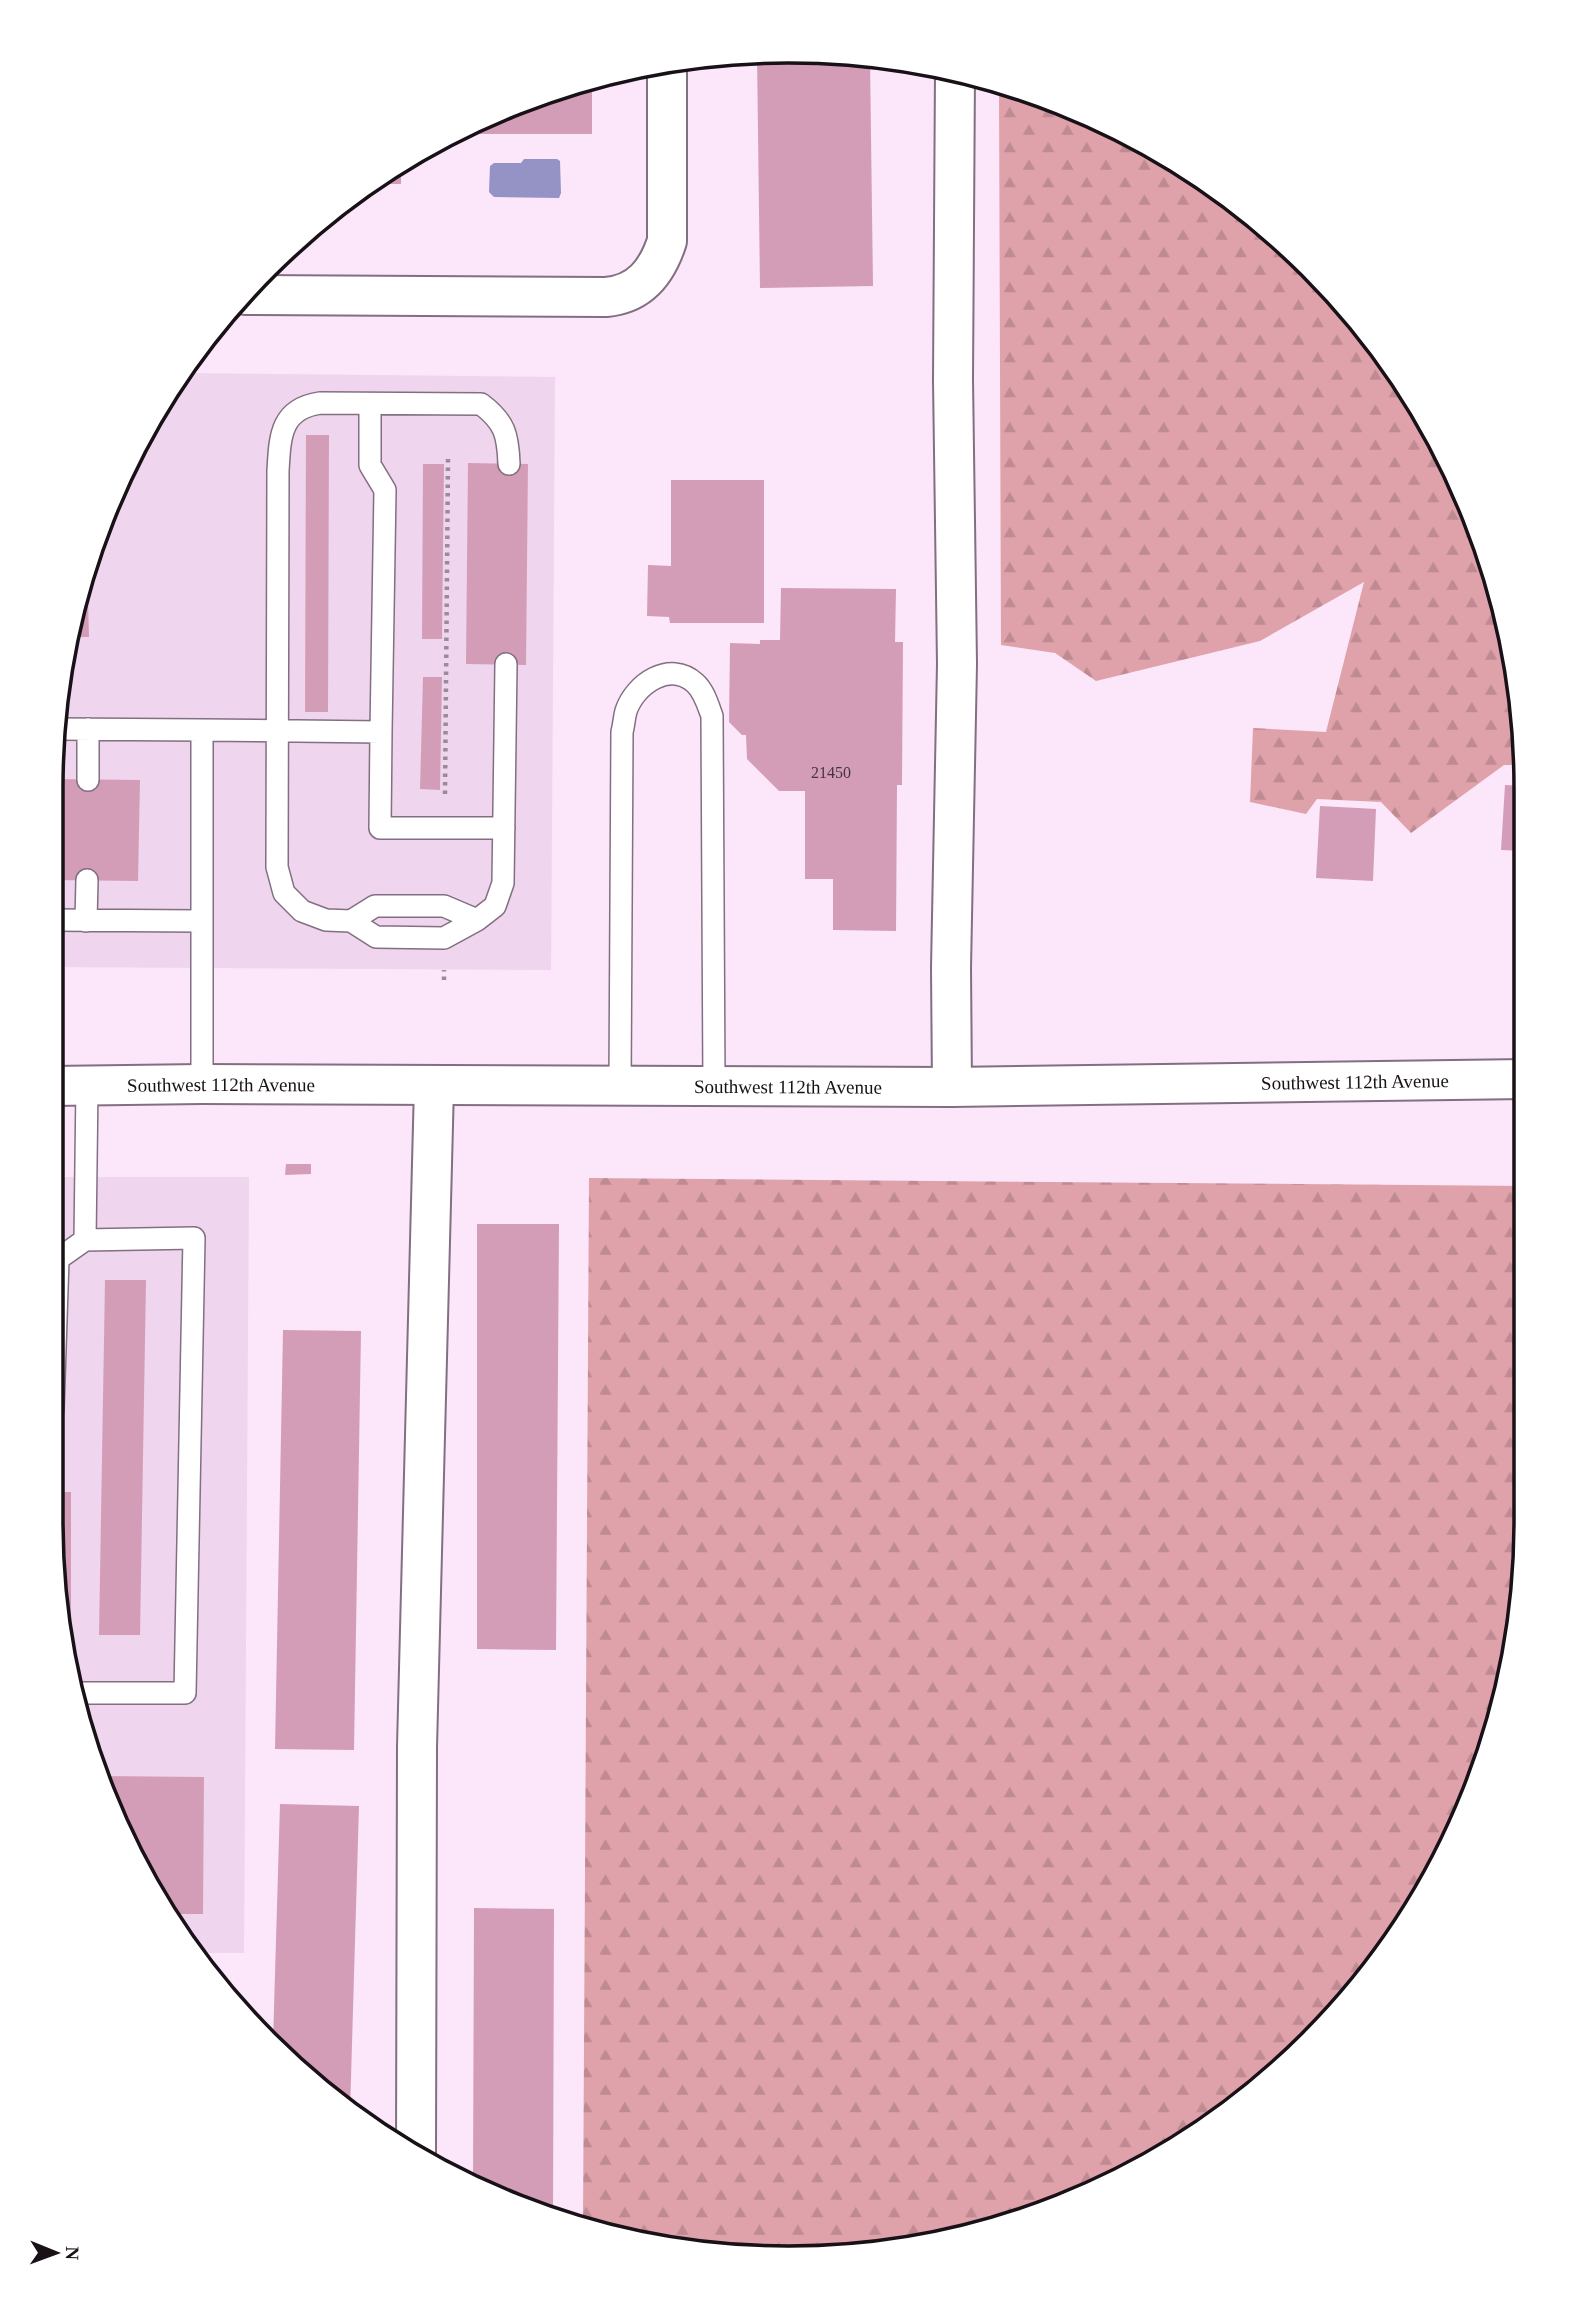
<svg xmlns="http://www.w3.org/2000/svg" width="1577" height="2309" font-family="'Times New Roman',serif">
<style>
.built{fill:#efd5ed}
.forest{fill:url(#forest-firs)}
.water{fill:#9592c5}
.building{fill:#d49db7}
.lines{fill:none;stroke-linecap:round;stroke-linejoin:round}
.lane-casing{stroke:#826f81;stroke-width:24}
.street-casing{stroke:#826f81;stroke-width:42}
.secondary-casing{stroke:#826f81;stroke-width:42}
.path{stroke:#9a8b99;stroke-width:4.5;stroke-dasharray:3.5 5;stroke-linecap:butt}
.lane{stroke:#fff;stroke-width:21}
.street{stroke:#fff;stroke-width:38}
.secondary{stroke:#fff;stroke-width:38}
.labels{text-anchor:middle;dominant-baseline:central;stroke-width:6;stroke-linejoin:round;paint-order:stroke}
.number-label{font-size:16px;fill:#47343f}
.street-label{font-size:19px;fill:#181117;stroke:#fff}
.rim{fill:none;stroke:#181117;stroke-width:3.5}
</style>
<defs>
<pattern id="forest-firs" width="22" height="20" patternUnits="userSpaceOnUse" patternTransform="scale(1.75)"><rect width="22" height="20" fill="#dfa1aa"/><path d="M5 1l3.5 6h-7zM16 11l3.5 6h-7z" fill="#bf8a92"/></pattern>
</defs>
<rect width="100%" height="100%" fill="#fbe6fa"/>
<!-- built -->
<path class="built" d="M186,373l369,4 -4,593 -500,-3v-178l14,-144 25,-94 59,-131z
M51,1177h198l-5,776h-49l-20,-23 -48,-84 -51,-134 -25,-192z"/>
<!-- forest -->
<path class="forest" d="M999,85l72,22 128,68 111,92 92,111 48,84 62,183 12,120h-20l-93,68 -30,-31 -64,-3 -11,15 -56,-12 3,-74 73,4 38,-150 -104,59 -164,40 -41,-28 -54,-8z
M589,1178l937,8v334l-14,145 -42,138 -68,128 -92,111 -73,64 -122,76 -183,62 -96,13 -143,-5 -110,-29z"/>
<!-- water -->
<path class="water" d="M524,159h33l3,2 1,32 -2,5 -65,-1 -5,-5 1,-26 4,-3h27z"/>
<!-- building -->
<path class="building" d="M789,51l81,8 3,227 -113,2 -3,-234z
M592,81v53h-137l52,-27z
M401,163v21h-33l11,-9z
M306,435h23l-1,277h-23z
M468,463l60,1 -2,201 -60,-1z
M423,464h21l-2,175h-20z
M671,480h93v143h-94l-1,-6 -22,-1 1,-51 23,1z
M87,562l2,75h-22z
M781,588l115,1 -1,53h8l-1,143h-5l-1,146 -63,-1v-51h-28v-88h-26l-32,-32 -1,-24h-4l-13,-13 1,-79 30,1v-4h20z
M423,677h19l-2,113 -20,-1z
M52,779l88,1 -2,101 -87,-1z
M1505,785l21,1v65l-25,-1z
M1320,806l56,3 -3,72 -57,-3z
M286,1164h25v10l-26,1z
M477,1224h82l-3,426 -79,-1z
M105,1280h41l-6,355h-41z
M283,1330l78,1 -7,419 -79,-1z
M51,1492h20v123h-8l-12,-95z
M100,1776l104,1 -1,137h-37l-39,-68z
M280,1804l79,2 -9,306 -48,-37 -29,-33z
M474,1908l80,1 -1,306 -47,-13 -33,-18z"/>
<g class="lines">
<!-- lane casing -->
<g class="lane-casing">
<path id="lane" d="M370,404v61l15,25 -4,242
M506,664l-3,219 -8,23 -18,14 -33,18 -68,-1 -25,-16 -25,-1 -24,-9 -18,-18 -7,-26 1,-396c2,-34 2,-62 42,-68l161,1c24,18 27,31 28,60
M57,729l145,1v354
M202,730l179,2 -1,96h124
M88,780v-51
M51,920l150,1
M86,921l1,-41
M351,921l24,-15h69l33,14
M620,1086l2,-354c2,-7 2,-14 4,-21 9,-27 44,-51 69,-28 9,8 13,22 17,33l2,370
M51,1409h2l5,-150 27,-19 2,-154
M74,1693h111l9,-455 -109,2"/>
</g>
<!-- street casing -->
<g class="street-casing">
<path id="street" d="M245,295l361,2c34,-3 51,-25 61,-56v-178
M952,1087l-1,-119 6,-304 -4,-284 2,-308
M416,2154l1,-407 17,-661"/>
</g>
<!-- secondary casing -->
<g class="secondary-casing">
<g id="secondary">
<path id="s1" d="M51,1086l151,-2 750,3 574,-8"/>
</g>
</g>
<!-- path -->
<path class="path" d="M445,794l3,-335
M444,980v-10"/>
<!-- lane -->
<use href="#lane" class="lane"/>
<!-- street -->
<use href="#street" class="street"/>
<!-- secondary -->
<use href="#secondary" class="secondary"/>
</g>
<g class="labels">
<!-- number labels -->
<g class="number-label">
<text x="831" y="772">21450</text>
</g>
<!-- street labels -->
<g class="street-label">
<text stroke="none"><textPath href="#s1" startOffset="1304">Southwest 112th Avenue</textPath></text>
<text stroke="none"><textPath href="#s1" startOffset="170">Southwest 112th Avenue</textPath></text>
<text stroke="none"><textPath href="#s1" startOffset="737">Southwest 112th Avenue</textPath></text>
</g>
</g>
<!-- crop -->
<path d="M0 0H1577V2309H0ZM788 63H789A725 725 0 0 1 1514 788V1521A725 725 0 0 1 789 2246H788A725 725 0 0 1 63 1521V788A725 725 0 0 1 788 63Z" fill="#fff" fill-rule="evenodd"/>
<path class="rim" d="M788 63H789A725 725 0 0 1 1514 788V1521A725 725 0 0 1 789 2246H788A725 725 0 0 1 63 1521V788A725 725 0 0 1 788 63Z"/>
<!-- north arrow -->
<g transform="translate(56 2253) rotate(91)" stroke="#ffffff" stroke-width="5" paint-order="stroke">
<path d="M0-5L12 26L0 18L-12 26Z" fill="#181117"/>
<text y="-10" font-size="19" font-weight="bold" text-anchor="middle" fill="#181117">N</text>
</g>
</svg>
